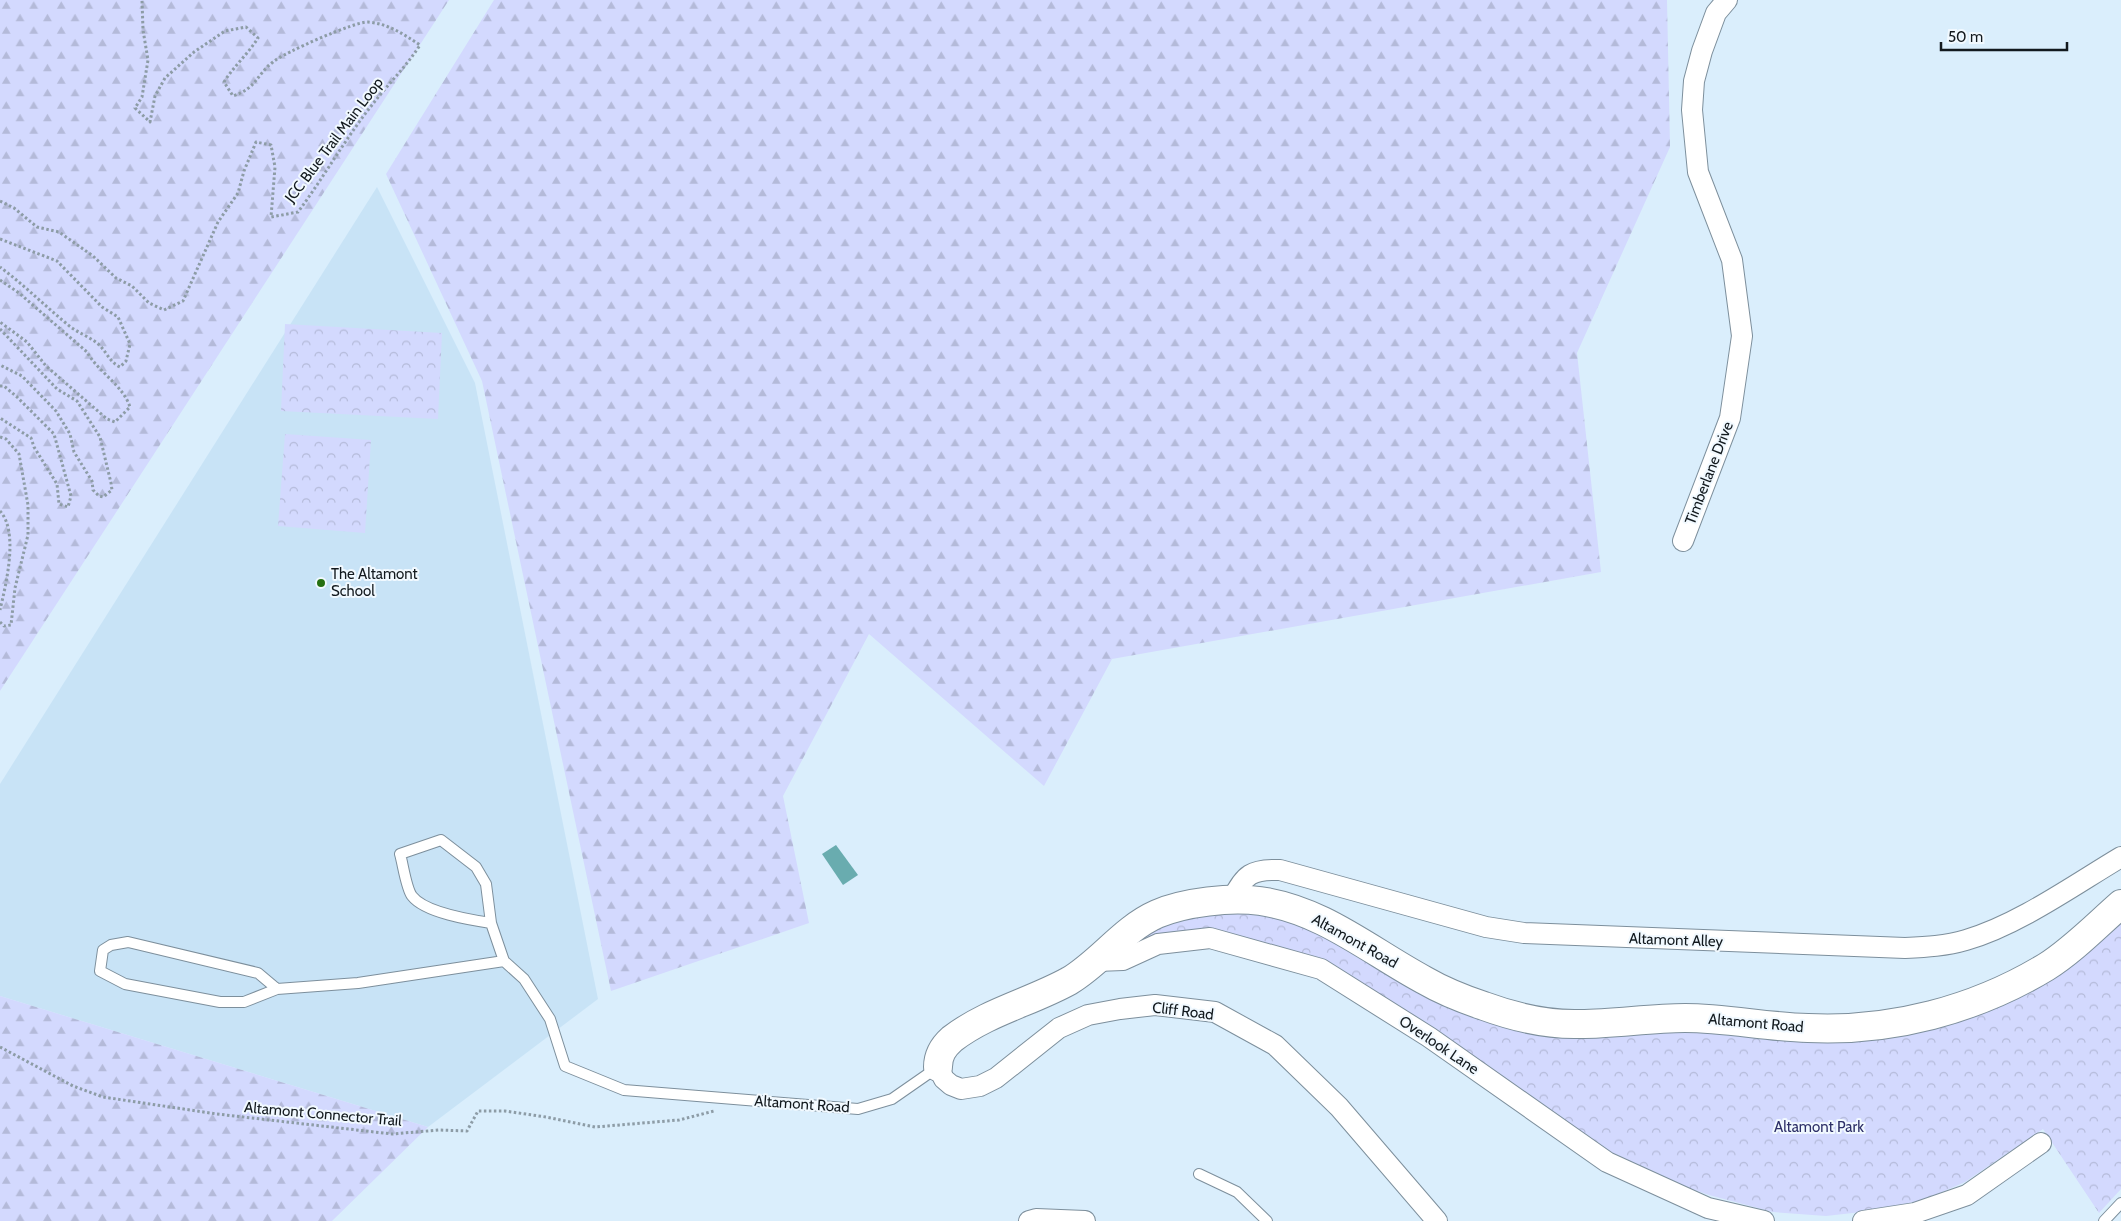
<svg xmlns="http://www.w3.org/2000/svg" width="2121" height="1221" font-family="Cabin,sans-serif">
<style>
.built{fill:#c8e3f6}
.forest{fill:url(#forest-firs)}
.park{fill:url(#park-crowns)}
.water{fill:#69acaf}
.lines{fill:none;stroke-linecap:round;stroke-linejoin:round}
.lane-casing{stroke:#7d8f9c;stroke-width:12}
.street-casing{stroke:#7d8f9c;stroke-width:22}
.secondary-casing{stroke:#7d8f9c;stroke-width:30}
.path{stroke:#8d9ca6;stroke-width:3;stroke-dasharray:2.5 2.5;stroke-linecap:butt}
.lane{stroke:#fff;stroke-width:10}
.street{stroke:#fff;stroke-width:20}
.secondary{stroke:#fff;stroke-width:28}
.poi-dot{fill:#267011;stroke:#f1f9ff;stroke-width:2}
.labels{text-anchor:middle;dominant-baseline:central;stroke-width:4;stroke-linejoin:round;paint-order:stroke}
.street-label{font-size:15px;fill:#12191e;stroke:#f1f9ff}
.poi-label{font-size:15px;fill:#12191e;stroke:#f1f9ff;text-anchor:start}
.park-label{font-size:15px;fill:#2d2f68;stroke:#f1f9ff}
</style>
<defs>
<pattern id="forest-firs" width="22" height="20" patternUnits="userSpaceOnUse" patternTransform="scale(1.25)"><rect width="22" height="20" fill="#d3d9fe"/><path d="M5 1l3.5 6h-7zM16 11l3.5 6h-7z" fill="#b4bad9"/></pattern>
<pattern id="park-crowns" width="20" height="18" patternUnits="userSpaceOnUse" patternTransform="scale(1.25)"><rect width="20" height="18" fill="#d3d9fe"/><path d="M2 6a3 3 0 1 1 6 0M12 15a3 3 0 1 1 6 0" fill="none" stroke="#b4bad9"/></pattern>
</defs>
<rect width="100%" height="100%" fill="#daeefc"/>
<!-- built -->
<path class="built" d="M377,187l98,196 123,616 -170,128 -428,-131v-212z"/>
<!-- forest -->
<path class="forest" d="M0,0h449l-449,691z
M494,0h1173l3,147 -93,206 24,219 -489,87 -68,127 -175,-152 -86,162 26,127 -198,68 -129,-610 -96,-207z
M0,996l428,131 -96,94h-332z"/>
<!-- park -->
<path class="park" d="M285,324l157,9 -4,86 -157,-8z
M285,434l86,6 -6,93 -87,-7z
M1233,911l44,6 43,13 84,49 244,52 267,-1 206,-112v271l-22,24 -56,-84 -78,53 -39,17 -47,11 -53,6 -53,-4 -64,-17 -67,-23 -33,-18 -150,-103 -220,-113 -116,8 41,-23z"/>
<!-- water -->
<path class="water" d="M836,845l22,30 -15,10 -21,-31z"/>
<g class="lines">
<!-- lane casing -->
<g class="lane-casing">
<path id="lane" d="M491,923l-5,-39 -10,-17 -35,-27 -41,14c3,10 6,34 12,42 13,17 59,24 79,27l13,38
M277,989l-19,-16 -130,-31 -17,3 -8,5 -3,21 25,13 95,18h24l33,-13 81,-6 146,-22 20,18 26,40 15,47 59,24 234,19 34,-10 46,-32
M1199,1174l38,18 30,29
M2104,1221l17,-18"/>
</g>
<!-- street casing -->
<g class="street-casing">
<path id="street" d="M1683,541l47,-123 12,-82 -10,-76 -34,-88 -6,-62 2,-29 8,-30 14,-38 11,-13
M1232,900c12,-26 20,-31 48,-30l206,57 38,6 381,15c21,-1 41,-2 61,-8 52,-15 108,-55 155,-83
M1097,961l26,-1 35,-16 52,-6 111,31 108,68 178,125 101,46 56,13
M938,1067l6,12 7,6 10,4 19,-3 16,-8 63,-50 29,-13 32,-6 35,-4 60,7 60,33 64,62 98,114
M1029,1221l7,-2 49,2
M1863,1221l52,-8 52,-18 74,-52"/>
</g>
<!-- secondary casing -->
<g class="secondary-casing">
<path id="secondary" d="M938,1067c0,-12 5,-20 14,-28 35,-27 79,-37 117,-58 32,-19 54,-52 88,-67 28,-12 74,-17 103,-13 63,9 110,50 164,79 19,11 39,19 60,26 30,11 64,19 96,18 35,0 70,-6 105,-6 41,0 82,9 123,10 83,4 167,-18 238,-61 27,-17 51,-42 75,-63"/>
</g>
<!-- path -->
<path class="path" d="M0,201l14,7 23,19 22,5 34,24 23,22 16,8 17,17 15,7 19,-9 35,-79 20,-29 6,-22 12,-29 15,3 4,22 -4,50 27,-5c26,-35 47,-73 74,-107 16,-21 34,-38 48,-60 -17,-11 -31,-21 -52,-23 -12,-1 -85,31 -95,40 -17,13 -16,26 -40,34l-9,-14c10,-16 24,-28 34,-44l-12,-11 -21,4 -31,21 -29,26 -10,18 -5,26 -15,-14 7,-11 6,-37 -5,-30 -1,-30
M0,239l57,22 45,46 16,10 12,27 -4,17 -6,6c-11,-5 -14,-17 -23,-24 -9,-7 -21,-11 -30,-19 -23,-19 -43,-39 -67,-57
M0,280l19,13 68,59c11,20 36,33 43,55l-15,15 -8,-3 -61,-53 -19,-24 -27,-20
M0,329l57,60 20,12 23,36 11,46 1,7 -9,7 -4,-1 -6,-6 -1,-9 -18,-29 -4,-18 -14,-23 -34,-35 -22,-11
M0,386h4l13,11 37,37 17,62 -3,11 -9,-3 -2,-20 -23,-37 -3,-9 -31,-20
M0,437l6,2 13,15 9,51v30l-13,53 -4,37 -7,1 -4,-4
M0,511c19,21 6,73 0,99
M0,1047l73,39 30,11 114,17 175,20 47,-4 28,1 11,-20h27l41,6 49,10 84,-7 35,-9"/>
<!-- lane -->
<use href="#lane" class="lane"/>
<!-- street -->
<use href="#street" class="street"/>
<!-- secondary -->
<use href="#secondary" class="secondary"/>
</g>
<!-- markers -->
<circle class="poi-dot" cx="321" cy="583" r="5"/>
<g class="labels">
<!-- street labels -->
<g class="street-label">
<text transform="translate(334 140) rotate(-53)">JCC Blue Trail Main Loop</text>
<text transform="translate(1709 473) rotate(-69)">Timberlane Drive</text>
<text transform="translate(1676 940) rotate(2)">Altamont Alley</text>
<text transform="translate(1355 941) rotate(29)">Altamont Road</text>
<text transform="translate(1183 1011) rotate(7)">Cliff Road</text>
<text transform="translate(1756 1023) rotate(5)">Altamont Road</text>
<text transform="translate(1439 1045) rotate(34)">Overlook Lane</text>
<text transform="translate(802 1104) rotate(4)">Altamont Road</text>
<text transform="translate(323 1114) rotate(5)">Altamont Connector Trail</text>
</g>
<!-- poi labels -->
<g class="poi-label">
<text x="331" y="574">The Altamont<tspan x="331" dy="17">School</tspan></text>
</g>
<!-- park labels -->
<g class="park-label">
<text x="1819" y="1127">Altamont Park</text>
</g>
</g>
<!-- scale -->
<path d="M1941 42v8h126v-8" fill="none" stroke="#12191e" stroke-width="2.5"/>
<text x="1948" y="42" font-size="15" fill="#12191e" stroke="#f1f9ff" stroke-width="4" paint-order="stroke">50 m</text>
</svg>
